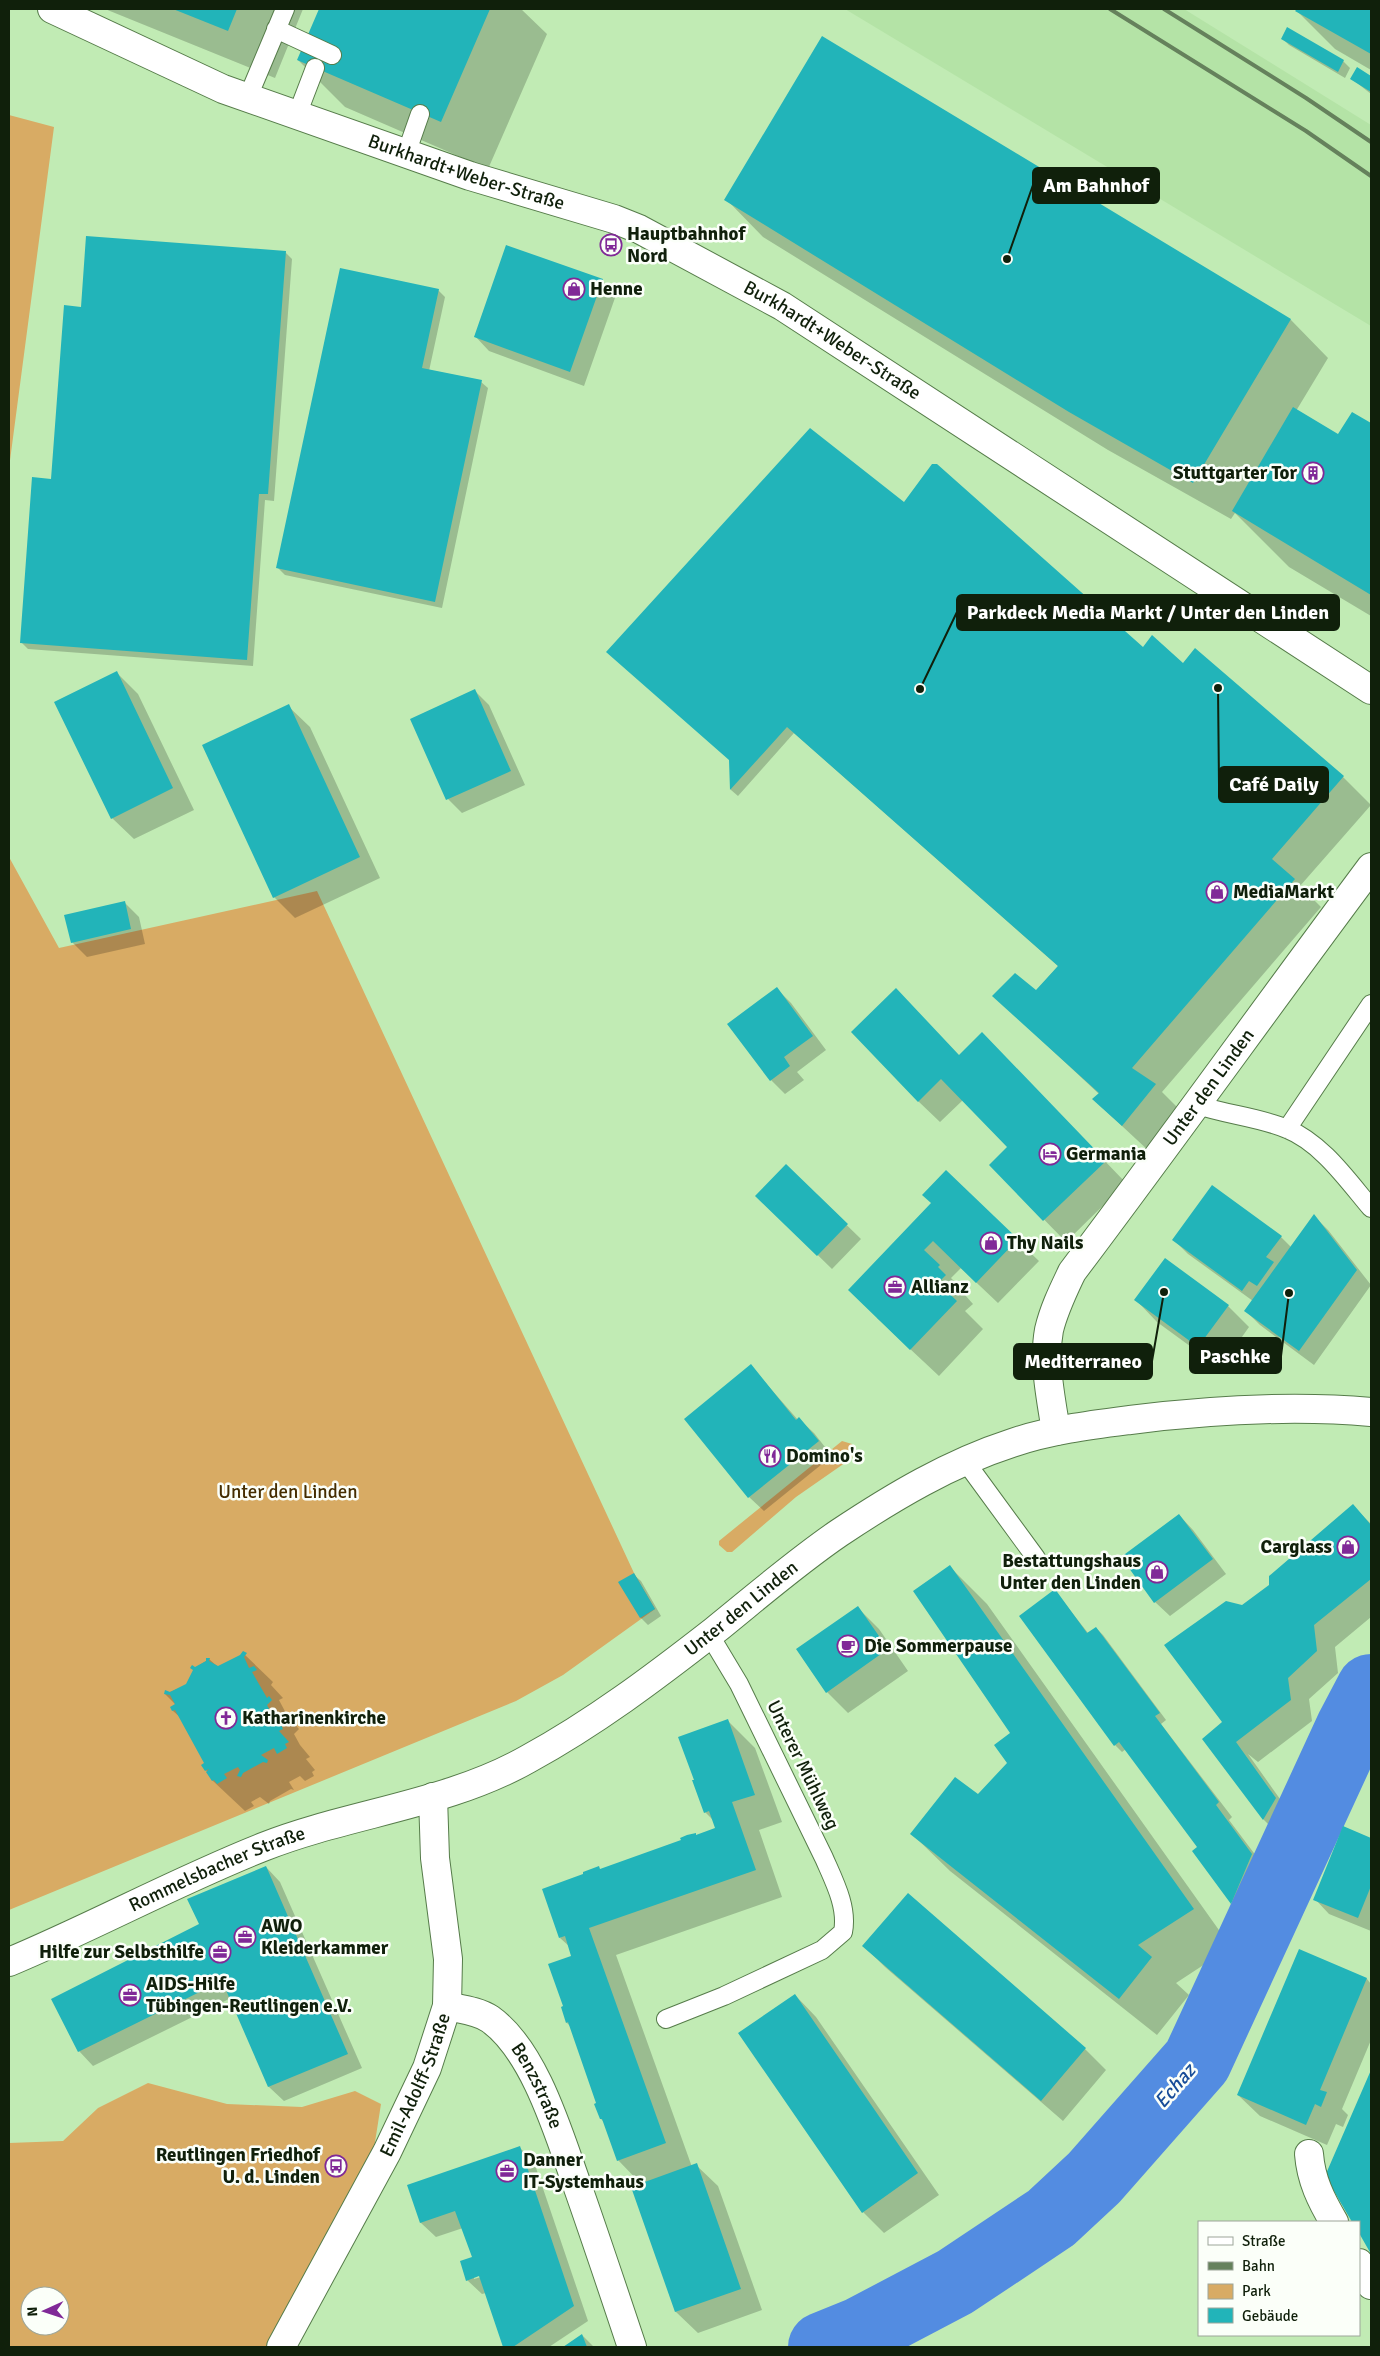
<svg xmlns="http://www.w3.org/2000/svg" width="1380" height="2356" font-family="Signika,sans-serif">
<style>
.built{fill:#b4e3a6}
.green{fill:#d8ab64;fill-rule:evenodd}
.shadow{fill:#0003;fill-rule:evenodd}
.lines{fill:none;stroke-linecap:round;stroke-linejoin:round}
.river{stroke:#538ce1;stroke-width:70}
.building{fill:#22b4b9}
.service-casing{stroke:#567c4a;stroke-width:20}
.minor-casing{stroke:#567c4a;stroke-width:30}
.tertiary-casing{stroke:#567c4a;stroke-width:30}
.secondary-casing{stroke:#567c4a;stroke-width:30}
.service{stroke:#fff;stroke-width:18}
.minor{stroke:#fff;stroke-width:28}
.tertiary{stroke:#fff;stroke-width:28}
.secondary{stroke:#fff;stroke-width:28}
.rail{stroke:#65815c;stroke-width:4}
.labels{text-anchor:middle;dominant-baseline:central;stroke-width:5;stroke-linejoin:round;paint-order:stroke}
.street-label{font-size:19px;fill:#10200b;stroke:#fbfff9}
.poi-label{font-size:19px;font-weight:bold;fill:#10200b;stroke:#fbfff9;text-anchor:start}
.park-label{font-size:19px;fill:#452d00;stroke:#fbfff9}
.water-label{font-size:20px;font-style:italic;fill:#164c98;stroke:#fbfff9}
.leader{fill:none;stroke:#10200b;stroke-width:2}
.callout-dot{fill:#10200b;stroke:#fbfff9;stroke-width:2}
.callout{fill:#10200b;stroke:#10200b;stroke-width:2}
.callout-label{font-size:20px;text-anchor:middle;font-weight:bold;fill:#fff}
</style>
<rect width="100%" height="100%" fill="#c1ebb4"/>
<!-- built -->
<path class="built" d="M845,9h339l187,116v201z"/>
<!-- green -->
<path class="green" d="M9,115l45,12 -45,341z
M9,857l50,91 258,-57 317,682 21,36 -92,66 -47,26 -507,209z
M842,1441l10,3 2,7 -2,7 -56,39 -64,55h-5l-8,-7v-4z
M148,2083l79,21 75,3 53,-16 26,13 -14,89 -86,154h-272v-204l54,-2 35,-33zM30,2296h30v30h-30z"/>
<!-- shadow -->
<path class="shadow" d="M105,9h198l-28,69z
M320,9h201l26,25 -59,135 -143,-62 -47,-47z
M1298,9h73v61l-36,-21 -38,-38z
M822,38l469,282 37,38 -32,53 43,25 14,-23 18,12v191l-82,-49 -54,-54 -4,6 -123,-69 -345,-213 -37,-38z
M1282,38l61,23 7,7 -5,10 -56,-33z
M1358,69l13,8v17l-19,-15z
M285,252l7,7 -18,242 -9,-1 -12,166 -225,-17 -7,-7 31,-162 30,-172z
M602,280l14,15 -32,91 -95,-35 -14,-15z
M438,290l7,7 -16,74 52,11 7,6 -46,220 -157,-33 -7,-7z
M904,504l240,145 39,16 13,-15 147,127 28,28 -71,81 21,21 -159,185 20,20 -32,40 -56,-52 5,-6 -105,-98 42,-5 22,-25 -264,-233 -56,63 -7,-6 -1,-30z
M117,673l21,21 56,116 -60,29 -22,-21z
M475,691l14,14 36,80 -63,28 -14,-14z
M288,706l22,21 70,151 -85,40 -21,-21z
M125,903l14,14 6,27 -58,13 -15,-15z
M777,989l14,14 35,47 -29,22 7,8 -19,14 -14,-14z
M1003,1055l123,128 -60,59 -75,-77 18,-18 -46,-47 -23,22 -22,-21 42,-45z
M786,1166l75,73 -29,30 -75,-73z
M946,1172l93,89 -41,42 -37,-35 -10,10 15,15 -1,2 8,9 -8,7 18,18 -44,47 -62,-58z
M1314,1216l14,14 43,55 -57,80 -54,-40 -14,-14 7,-10 -65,-47 -14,-14 107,-3 10,10z
M1136,1300l92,6 21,21 -29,41 -63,-46z
M751,1366l47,54 1,-1 15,14 18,23 -68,55 -15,-14 -63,-78z
M1353,1506l18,18v93l-36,30 3,26 -29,26 3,22 -54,41 -10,-8 42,59 -12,21 -14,-14 -60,-81 20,-16 19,-117 28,-20z
M1179,1515l14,15 33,44 -56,42 -15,-14z
M949,1566l38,38 244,343 -55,36 13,12 -32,40 -207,-164 -38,-37 67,-38 29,-33 4,-30z
M634,1575l7,6 20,35 -13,9 -7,-7 -21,-36z
M1055,1591l33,42 8,-5 7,7 63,85 -5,4 71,93 -3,3 37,49 -20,48 -14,-14 -38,-52 5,-4 -73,-98 -4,3 -7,-7 -95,-129z
M858,1608l21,21 29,42 -60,42 -21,-21z
M243,1653l30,29 -2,3 12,13 -4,2 9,17 11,12 -5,5 6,11 10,12 -4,2 9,11 -3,2 2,4 -9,5 -5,-5 -11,6 5,8 -3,-1 -21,12 -1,3 -9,-7 -9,5 3,4 -9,5 -32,-30 -7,-11v-6l-25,-46 -8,-7 -1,-4 4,-2 -11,-11 22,-9 8,-17 14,-9 9,8 23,-11z
M728,1721l27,27 27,74 -23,8 23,67 -166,58 76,212 4,-2 22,21 44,124 -64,23 -22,-21 -43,-124 9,-3 -24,-25 -13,-37 -4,-4 -3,-16 -27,-76 -4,-4 -5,-15 3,-1 8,-50 -3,-10 -10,-9 41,-68 81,-29 13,-7 2,2 20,-7 -3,-8 -9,-9z
M1344,1828l27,11v92l-42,-17 -14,-15z
M266,1867l14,15 82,186 -78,33 -15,-14 -38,-89 -138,68 -14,-15 121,-126z
M908,1894l177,155 21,21 -43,51 -178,-154 -21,-21z
M1299,1951l68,28 4,5v56l-29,69 6,6 -5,12 -7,-3 -9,21 -67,-29 -22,-21z
M795,1995l21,22 123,178 -55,38 -21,-21z
M1371,2073v179l-12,-21v-9h-5l-28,-47z
M519,2147l15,15 54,159 -39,26h-44l-19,-54 -4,1 -15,-14 6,-22 -10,-30 -27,9 -15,-14 -12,-37zM485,2273v3l-11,3v-2z
M582,2335l12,12h-29z"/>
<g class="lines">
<!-- river -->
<path class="river" d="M823,2347l37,-15 95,-50 96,-64 43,-40 103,-117 154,-334 20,-38"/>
</g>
<!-- building -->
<path class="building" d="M173,9h64l-9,22z
M319,9h171l-49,113 -144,-62z
M1297,9h74v45l-76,-43z
M1287,27l57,33 -6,12 -57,-33z
M822,36l469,283 -98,164 -124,-71 -345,-212z
M1357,67l14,9v16l-21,-13z
M86,236l200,15 -18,243h-9l-12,166 -227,-17 12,-166 19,2 13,-174 17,2z
M506,245l97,34 -33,93 -96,-35z
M340,268l99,21 -17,79 60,12 -47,222 -159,-34z
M1293,407l45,27 14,-22 19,11v172l-139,-84z
M810,428l94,74 28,-38h5l206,183 9,-12 31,28 12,-15 149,128 -72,83 23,20 -163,189 24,16 -34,42 -30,-27 7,-6 -107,-97 23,-23 21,17 22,-24 -271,-239 -57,63 -1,-30 -123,-108z
M117,671l56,117 -62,31 -57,-117z
M475,689l36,82 -65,29 -36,-81z
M289,704l71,153 -87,41 -71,-153z
M125,901l6,28 -60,14 -7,-28z
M777,987l36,49 -29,21 6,9 -20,15 -43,-57z
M896,988l63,67 23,-23 124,129 -63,60 -54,-56 18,-18 -66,-68 -23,23 -67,-70z
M786,1164l62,60 -31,32 -62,-60z
M946,1170l72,69 -42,44 -43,-42 -9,9 16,15 -2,2 8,8 -8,8 19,18 -47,49 -62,-60 83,-87 -9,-8z
M1212,1185l70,51 -16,21 8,5 -17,24 -8,-5 -7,10 -70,-51z
M1314,1214l43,56 -58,81 -55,-40z
M1165,1258l64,47 -31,42 -64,-47z
M751,1364l45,56 3,-3 20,24 -71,57 -64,-79z
M1353,1504l18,21v54l-57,46 3,26 -29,27 3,22 -55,42 40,56 -13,22 -61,-81 20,-17 -58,-77 62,-44 16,4 27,-20v-9z
M1179,1514l34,45 -59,44 -33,-46z
M950,1565l244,344 -56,36 14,12 -33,42 -209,-165 45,-57 23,17 29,-31 -13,-18 16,-12 -97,-142z
M634,1573l21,36 -15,9 -22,-36z
M1055,1589l32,44 9,-6 64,86 -5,3 64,86 -3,3 36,49 -21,50 -39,-53 5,-4 -78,-105 -5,4 -95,-130z
M858,1606l30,43 -62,44 -30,-44z
M243,1651l4,2 -3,4 5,11 5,-2 3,4 -5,2 15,26 2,-2 3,4 -5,5 11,21 3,-1 2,4 -4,2 10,11 -4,2 2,4 -10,6 -3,-6 -13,7 7,5 -1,3 -4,-1 -20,11 -2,4 -4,-1 3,-6 -2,-3 -14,7 3,4 -10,6 -3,-4 -2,1 -6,-9 3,-3 -4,2 -4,-6 3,-2 -29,-53 -3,1 -2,-4 5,-3 -5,-9 -6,-1 1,-4 5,2 16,-8 7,-14 -3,-2 2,-3 3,2 11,-6v-3h4l-1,3 9,5 22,-11z
M728,1719l27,76 -23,7 24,68 -167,58 77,215 -49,18 -15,-42h-2l-6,-15 2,-1 -28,-81 -2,1 -5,-16 2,-1 -15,-42 23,-8 -6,-20 -6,2 -17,-49 41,-15v-2l16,-6 1,3 81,-29 -1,-2 7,-3 9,-2v2l19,-7 -6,-17 -5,2 -12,-33h2l-16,-43z
M1343,1826l28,12v48l-13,32 -45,-18z
M266,1866l82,188 -80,33 -46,-106 -144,71 -27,-53 148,-75 -12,-25z
M908,1893l178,155 -45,53 -179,-155z
M1299,1949l68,29 -47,112 7,2 -6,15 -6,-3 -9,21 -69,-30z
M795,1994l123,179 -56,40 -124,-180z
M1371,2070v184l-12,-21v-11h-7l-27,-46z
M520,2146l54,160 -61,41h-10l-24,-71 -13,5 -6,-20 12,-4 -17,-46 -35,12 -13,-38z
M697,2163l44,126 -66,23 -44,-125z
M582,2334l5,13h-24z"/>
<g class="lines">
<!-- service casing -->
<g class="service-casing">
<path id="service" d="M276,29l56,26
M248,97l37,-88
M297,115l18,-47
M406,154l14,-40
M1198,1105c29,10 61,12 89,24 35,14 61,52 84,79
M1287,1129l84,-125
M965,1461l71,97
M666,2019l58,-23 98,-46 21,-18c5,-25 -9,-51 -19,-74l-85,-174 -30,-50"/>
</g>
<!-- minor casing -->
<g class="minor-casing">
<g id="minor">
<path id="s1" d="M52,9l171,80 247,87 144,43 25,10 143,77 589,384"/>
<path id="s2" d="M1056,1431c-5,-32 -13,-69 -7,-101 5,-21 14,-39 23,-58 101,-134 199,-271 299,-405"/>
<path id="s3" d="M447,2006c13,3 31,5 43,13 45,32 69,116 87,166 19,54 37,108 55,162"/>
<path d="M1309,2154c2,26 12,46 25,68"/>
<path d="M1359,2263l12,22"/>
</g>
</g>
<!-- tertiary casing -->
<g class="tertiary-casing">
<g id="tertiary">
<path id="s4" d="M281,2347l106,-195 40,-84 20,-62 1,-47 -13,-101 -2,-61"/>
</g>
</g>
<!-- secondary casing -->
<g class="secondary-casing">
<g id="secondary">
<path id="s5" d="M9,1962c86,-36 168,-81 254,-115 86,-34 184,-42 265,-88 66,-36 127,-82 186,-128 41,-33 81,-68 125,-98 54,-36 111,-70 173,-90 38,-13 79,-18 118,-23 80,-10 161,-15 241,-8"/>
</g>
</g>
<!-- service -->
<use href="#service" class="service"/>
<!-- minor -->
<use href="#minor" class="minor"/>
<!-- tertiary -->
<use href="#tertiary" class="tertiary"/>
<!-- secondary -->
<use href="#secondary" class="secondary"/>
<!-- rail -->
<path class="rail" d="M1110,9l196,122 65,45
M1164,9l142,89 65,44"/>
</g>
<!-- icons -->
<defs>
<g id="bus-ring" transform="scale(1.125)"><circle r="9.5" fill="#fbfff9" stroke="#802997" stroke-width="1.5"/><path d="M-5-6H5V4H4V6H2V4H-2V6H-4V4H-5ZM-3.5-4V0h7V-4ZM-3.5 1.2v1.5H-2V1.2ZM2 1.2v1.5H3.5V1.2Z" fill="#802997"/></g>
<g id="shop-ring" transform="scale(1.125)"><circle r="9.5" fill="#fbfff9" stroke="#802997" stroke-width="1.5"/><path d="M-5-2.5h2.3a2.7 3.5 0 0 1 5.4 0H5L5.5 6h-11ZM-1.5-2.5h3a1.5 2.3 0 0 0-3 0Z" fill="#802997"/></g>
<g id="building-ring" transform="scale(1.125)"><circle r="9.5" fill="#fbfff9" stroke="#802997" stroke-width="1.5"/><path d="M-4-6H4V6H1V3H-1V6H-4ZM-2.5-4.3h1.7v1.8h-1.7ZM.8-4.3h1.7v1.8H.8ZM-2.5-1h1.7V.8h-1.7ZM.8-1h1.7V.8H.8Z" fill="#802997"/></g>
<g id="hotel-ring" transform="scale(1.125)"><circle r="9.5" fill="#fbfff9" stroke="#802997" stroke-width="1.5"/><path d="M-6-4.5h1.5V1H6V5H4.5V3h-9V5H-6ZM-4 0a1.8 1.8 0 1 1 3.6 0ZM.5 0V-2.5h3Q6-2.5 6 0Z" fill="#802997"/></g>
<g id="office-ring" transform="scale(1.125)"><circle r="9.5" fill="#fbfff9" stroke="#802997" stroke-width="1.5"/><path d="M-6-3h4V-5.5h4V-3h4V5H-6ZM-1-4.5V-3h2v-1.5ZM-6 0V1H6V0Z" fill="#802997"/></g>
<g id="restaurant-ring" transform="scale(1.125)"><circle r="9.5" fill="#fbfff9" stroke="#802997" stroke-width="1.5"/><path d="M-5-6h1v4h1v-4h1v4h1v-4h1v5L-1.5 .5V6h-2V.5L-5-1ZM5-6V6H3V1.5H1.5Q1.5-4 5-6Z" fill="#802997"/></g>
<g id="cafe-ring" transform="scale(1.125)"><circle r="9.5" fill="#fbfff9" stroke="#802997" stroke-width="1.5"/><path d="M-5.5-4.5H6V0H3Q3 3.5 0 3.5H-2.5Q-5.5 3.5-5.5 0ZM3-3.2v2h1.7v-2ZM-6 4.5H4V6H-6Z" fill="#802997"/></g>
<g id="church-ring" transform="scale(1.125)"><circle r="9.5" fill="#fbfff9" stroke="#802997" stroke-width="1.5"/><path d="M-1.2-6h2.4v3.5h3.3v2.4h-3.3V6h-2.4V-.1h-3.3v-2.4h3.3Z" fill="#802997"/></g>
</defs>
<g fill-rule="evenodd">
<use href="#bus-ring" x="611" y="245"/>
<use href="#shop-ring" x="574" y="289"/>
<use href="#building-ring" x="1313" y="473"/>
<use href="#shop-ring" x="1217" y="892"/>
<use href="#hotel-ring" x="1050" y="1154"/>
<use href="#shop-ring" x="991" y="1243"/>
<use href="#office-ring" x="895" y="1287"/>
<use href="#restaurant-ring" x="770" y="1456"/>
<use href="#shop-ring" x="1348" y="1547"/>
<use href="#shop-ring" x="1157" y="1572"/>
<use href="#cafe-ring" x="848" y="1646"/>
<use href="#church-ring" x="226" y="1718"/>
<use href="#office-ring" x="245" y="1937"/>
<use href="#office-ring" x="220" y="1952"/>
<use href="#office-ring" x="130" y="1995"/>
<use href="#bus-ring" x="336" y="2166"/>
<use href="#office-ring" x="507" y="2171"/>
</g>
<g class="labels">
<!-- street labels -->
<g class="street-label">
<text stroke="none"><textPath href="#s1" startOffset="446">Burkhardt+Weber-Straße</textPath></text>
<text stroke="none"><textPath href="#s1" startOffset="851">Burkhardt+Weber-Straße</textPath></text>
<text stroke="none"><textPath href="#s2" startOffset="394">Unter den Linden</textPath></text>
<text stroke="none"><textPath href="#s5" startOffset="820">Unter den Linden</textPath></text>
<text transform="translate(803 1765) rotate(64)">Unterer Mühlweg</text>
<text stroke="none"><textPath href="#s5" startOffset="228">Rommelsbacher Straße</textPath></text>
<text stroke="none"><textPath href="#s4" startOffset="295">Emil-Adolff-Straße</textPath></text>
<text stroke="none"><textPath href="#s3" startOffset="128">Benzstraße</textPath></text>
</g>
<!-- poi labels -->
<g class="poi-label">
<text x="627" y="234">Hauptbahnhof<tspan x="627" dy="22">Nord</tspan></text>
<text x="590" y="289">Henne</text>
<text x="1297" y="473" text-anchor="end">Stuttgarter Tor</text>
<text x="1233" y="892">MediaMarkt</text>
<text x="1066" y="1154">Germania</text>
<text x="1007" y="1243">Thy Nails</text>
<text x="911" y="1287">Allianz</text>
<text x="786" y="1456">Domino's</text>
<text x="1332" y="1547" text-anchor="end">Carglass</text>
<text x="1141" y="1561" text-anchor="end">Bestattungshaus<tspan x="1141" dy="22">Unter den Linden</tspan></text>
<text x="864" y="1646">Die Sommerpause</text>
<text x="242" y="1718">Katharinenkirche</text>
<text x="261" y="1926">AWO<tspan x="261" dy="22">Kleiderkammer</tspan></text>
<text x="204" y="1952" text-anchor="end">Hilfe zur Selbsthilfe</text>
<text x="146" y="1984">AIDS-Hilfe<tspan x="146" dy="22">Tübingen-Reutlingen e.V.</tspan></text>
<text x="320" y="2155" text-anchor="end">Reutlingen Friedhof<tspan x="320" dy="22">U. d. Linden</tspan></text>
<text x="523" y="2160">Danner<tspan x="523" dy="22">IT-Systemhaus</tspan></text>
</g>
<!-- park labels -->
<g class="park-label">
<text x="288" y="1492">Unter den Linden</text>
</g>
<!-- water labels -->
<g class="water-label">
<text transform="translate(1175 2086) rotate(-49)">Echaz</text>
</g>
</g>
<!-- callouts -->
<path class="leader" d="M1007 259L1033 185M920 689L957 612M1218 688L1219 784M1289 1293L1281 1356M1164 1292L1152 1361"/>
<g class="callout-dot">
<circle cx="1007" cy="259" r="5"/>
<circle cx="920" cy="689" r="5"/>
<circle cx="1218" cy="688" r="5"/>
<circle cx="1289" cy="1293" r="5"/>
<circle cx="1164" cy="1292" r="5"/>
</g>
<g class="callout">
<rect x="1033" y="168" width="126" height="35" rx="5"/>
<rect x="957" y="595" width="382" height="35" rx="5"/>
<rect x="1219" y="767" width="109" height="35" rx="5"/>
<rect x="1190" y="1338" width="91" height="35" rx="5"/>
<rect x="1014" y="1344" width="138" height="35" rx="5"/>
</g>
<g class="callout-label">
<text x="1096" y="192">Am Bahnhof</text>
<text x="1148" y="619">Parkdeck Media Markt / Unter den Linden</text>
<text x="1274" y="791">Café Daily</text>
<text x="1235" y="1363">Paschke</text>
<text x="1083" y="1368">Mediterraneo</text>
</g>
<!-- border -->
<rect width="1380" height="2356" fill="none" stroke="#10200b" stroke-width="20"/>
<!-- legend -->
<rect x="1198" y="2221" width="162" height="115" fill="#fbfff9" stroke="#9da69a"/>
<rect x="1208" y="2237" width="25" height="8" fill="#ffffff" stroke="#9da69a"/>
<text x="1242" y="2246" font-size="15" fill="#10200b">Straße</text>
<rect x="1208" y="2262" width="25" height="8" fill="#65815c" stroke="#9da69a"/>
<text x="1242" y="2271" font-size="15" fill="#10200b">Bahn</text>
<rect x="1208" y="2284" width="25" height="15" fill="#d8ab64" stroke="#9da69a"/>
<text x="1242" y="2296" font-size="15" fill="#10200b">Park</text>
<rect x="1208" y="2308" width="25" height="15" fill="#22b4b9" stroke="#9da69a"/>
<text x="1242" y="2321" font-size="15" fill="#10200b">Gebäude</text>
<!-- north arrow -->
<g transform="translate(45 2311) rotate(267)"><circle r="24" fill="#fbfff9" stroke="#9da69a"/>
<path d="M0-4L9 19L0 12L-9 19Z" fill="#802997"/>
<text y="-8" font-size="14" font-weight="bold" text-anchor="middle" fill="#10200b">N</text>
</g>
</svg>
